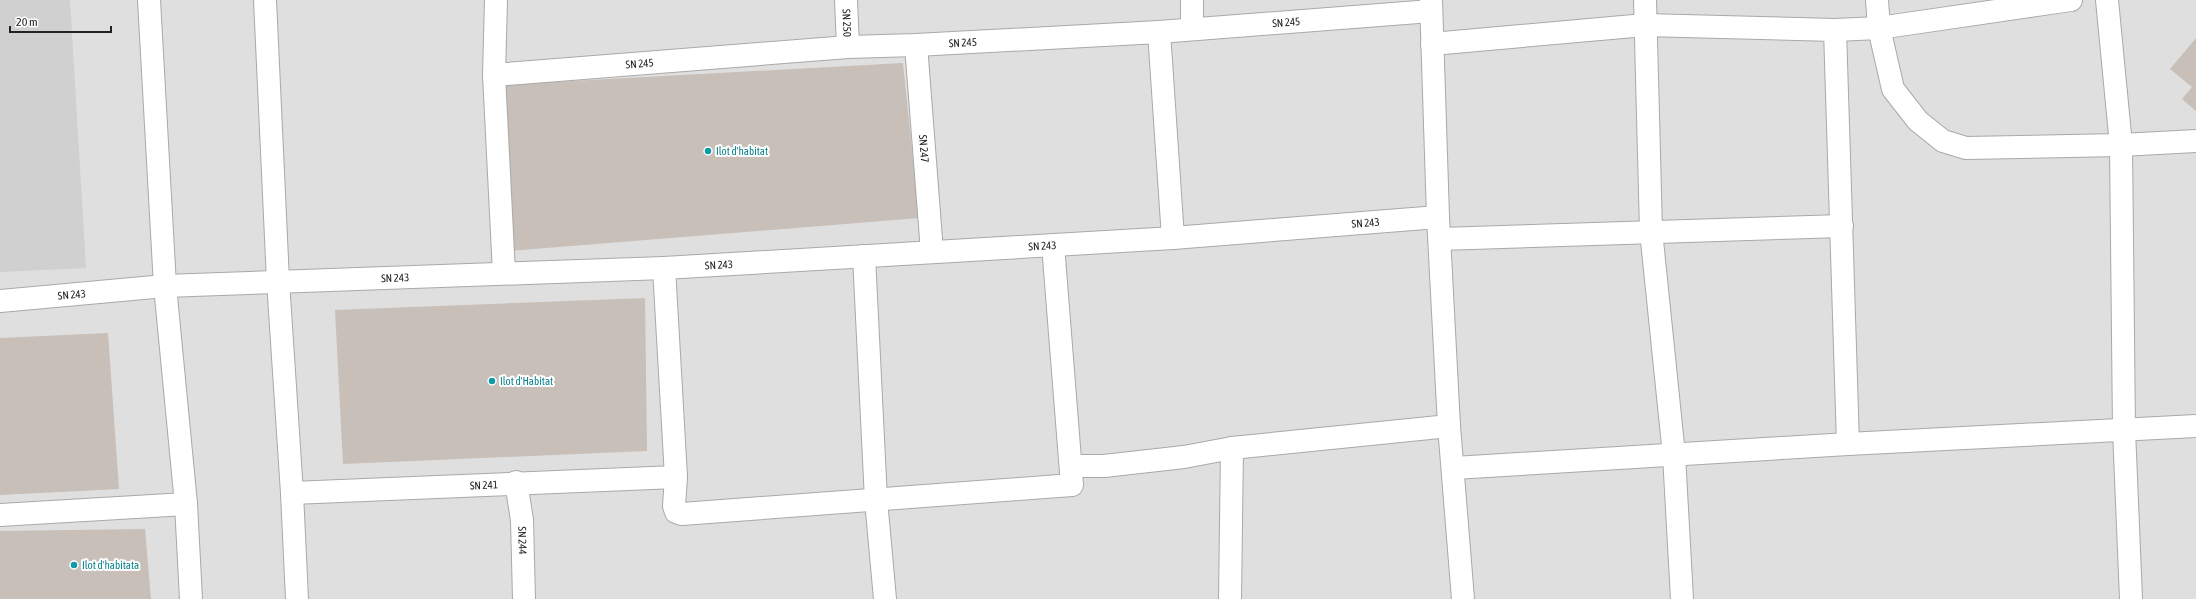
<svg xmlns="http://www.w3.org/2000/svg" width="2196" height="599" font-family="'Asap Condensed',sans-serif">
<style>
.residential{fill:#e0dfdf}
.religious{fill:#d0d0d0}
.building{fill:#c7bfb8}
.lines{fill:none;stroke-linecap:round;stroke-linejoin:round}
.minor-casing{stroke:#a9a9a9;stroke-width:24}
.minor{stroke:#fff;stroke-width:22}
.culture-dot{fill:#0f9aa8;stroke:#fff;stroke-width:1.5}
.labels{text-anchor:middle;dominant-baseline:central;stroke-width:4;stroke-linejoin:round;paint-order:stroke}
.street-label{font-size:11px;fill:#222;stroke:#fff}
.culture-label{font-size:11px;fill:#0d838f;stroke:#fff;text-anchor:start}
</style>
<rect width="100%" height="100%" fill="#f2efe9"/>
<!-- residential -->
<path class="residential" d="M0,0h2196v599h-2196z"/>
<!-- religious -->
<path class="religious" d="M0,0h70l16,268 -86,4z"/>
<!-- building -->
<path class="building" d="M2196,38v73l-14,-12 10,-12 -22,-18z
M903,63l16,155 -410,33 -9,-166z
M645,298l2,153 -304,13 -8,-154z
M108,333l11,156 -119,6v-157z
M145,529l6,70h-151v-68z"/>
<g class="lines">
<!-- minor casing -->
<g class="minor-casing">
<g id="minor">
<path d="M149,0l16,286 21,218 5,95"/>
<path d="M265,0l13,281 14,212 5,106"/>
<path d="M496,0l-2,75 10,198"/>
<path id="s1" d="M846,0l2,47"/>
<path d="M1192,0v28"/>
<path d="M1431,0l7,217 11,209 14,173"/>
<path d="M1645,0l6,231 23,224 8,144"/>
<path d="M1877,0l2,28 14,61 25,32 25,20 23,7 155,-3 75,-4"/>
<path d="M2107,0l14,145 3,285 7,169"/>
<path d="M1835,30l13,414"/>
<path d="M1159,32l14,206"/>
<path d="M1432,44l213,-19 190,5 44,-2 192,-28"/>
<path id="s2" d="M916,45l16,207"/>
<path id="s3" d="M494,75l354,-28 68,-2 243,-13 272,-21"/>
<path d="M1440,239l402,-13"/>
<path d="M864,256l12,244 9,99"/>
<path d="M664,268l12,209 -2,29 2,6 6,2 390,-29 -19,-240"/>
<path id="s4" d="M0,301l165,-15 499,-18 509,-30 265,-21"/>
<path d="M1071,466h33l80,-9 48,-9 217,-22"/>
<path d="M1454,468l394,-24 348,-18"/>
<path id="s5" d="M516,482l6,38 2,79"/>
<path id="s6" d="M292,493l384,-16"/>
<path d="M0,515l186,-11"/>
<path d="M1230,599l2,-151"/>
</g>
</g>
<!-- minor -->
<use href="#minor" class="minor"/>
</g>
<!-- markers -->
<g class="culture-dot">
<circle cx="708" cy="151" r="4"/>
<circle cx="492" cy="381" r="4"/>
<circle cx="74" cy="565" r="4"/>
</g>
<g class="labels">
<!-- street labels -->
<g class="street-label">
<text stroke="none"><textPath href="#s3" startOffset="794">SN 245</textPath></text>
<text stroke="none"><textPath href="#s1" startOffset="23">SN 250</textPath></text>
<text stroke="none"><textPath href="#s3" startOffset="470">SN 245</textPath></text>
<text stroke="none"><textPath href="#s3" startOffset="146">SN 245</textPath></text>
<text stroke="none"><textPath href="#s2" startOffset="104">SN 247</textPath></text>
<text stroke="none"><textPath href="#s4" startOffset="1368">SN 243</textPath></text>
<text stroke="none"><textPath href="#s4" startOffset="1044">SN 243</textPath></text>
<text stroke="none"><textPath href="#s4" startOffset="720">SN 243</textPath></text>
<text stroke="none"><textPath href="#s4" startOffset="396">SN 243</textPath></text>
<text stroke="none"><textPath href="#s4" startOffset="72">SN 243</textPath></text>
<text stroke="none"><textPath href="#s6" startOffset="192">SN 241</textPath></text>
<text stroke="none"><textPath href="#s5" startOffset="59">SN 244</textPath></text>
</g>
<!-- culture labels -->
<g class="culture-label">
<text x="716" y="151">Ilot d'habitat</text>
<text x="500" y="381">Ilot d'Habitat</text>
<text x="82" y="565">Ilot d'habitata</text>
</g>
</g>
<!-- scale -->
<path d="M10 26v6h101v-6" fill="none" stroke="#222222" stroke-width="2"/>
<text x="16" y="26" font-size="12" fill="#222222" stroke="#ffffff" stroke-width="3" paint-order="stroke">20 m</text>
</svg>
